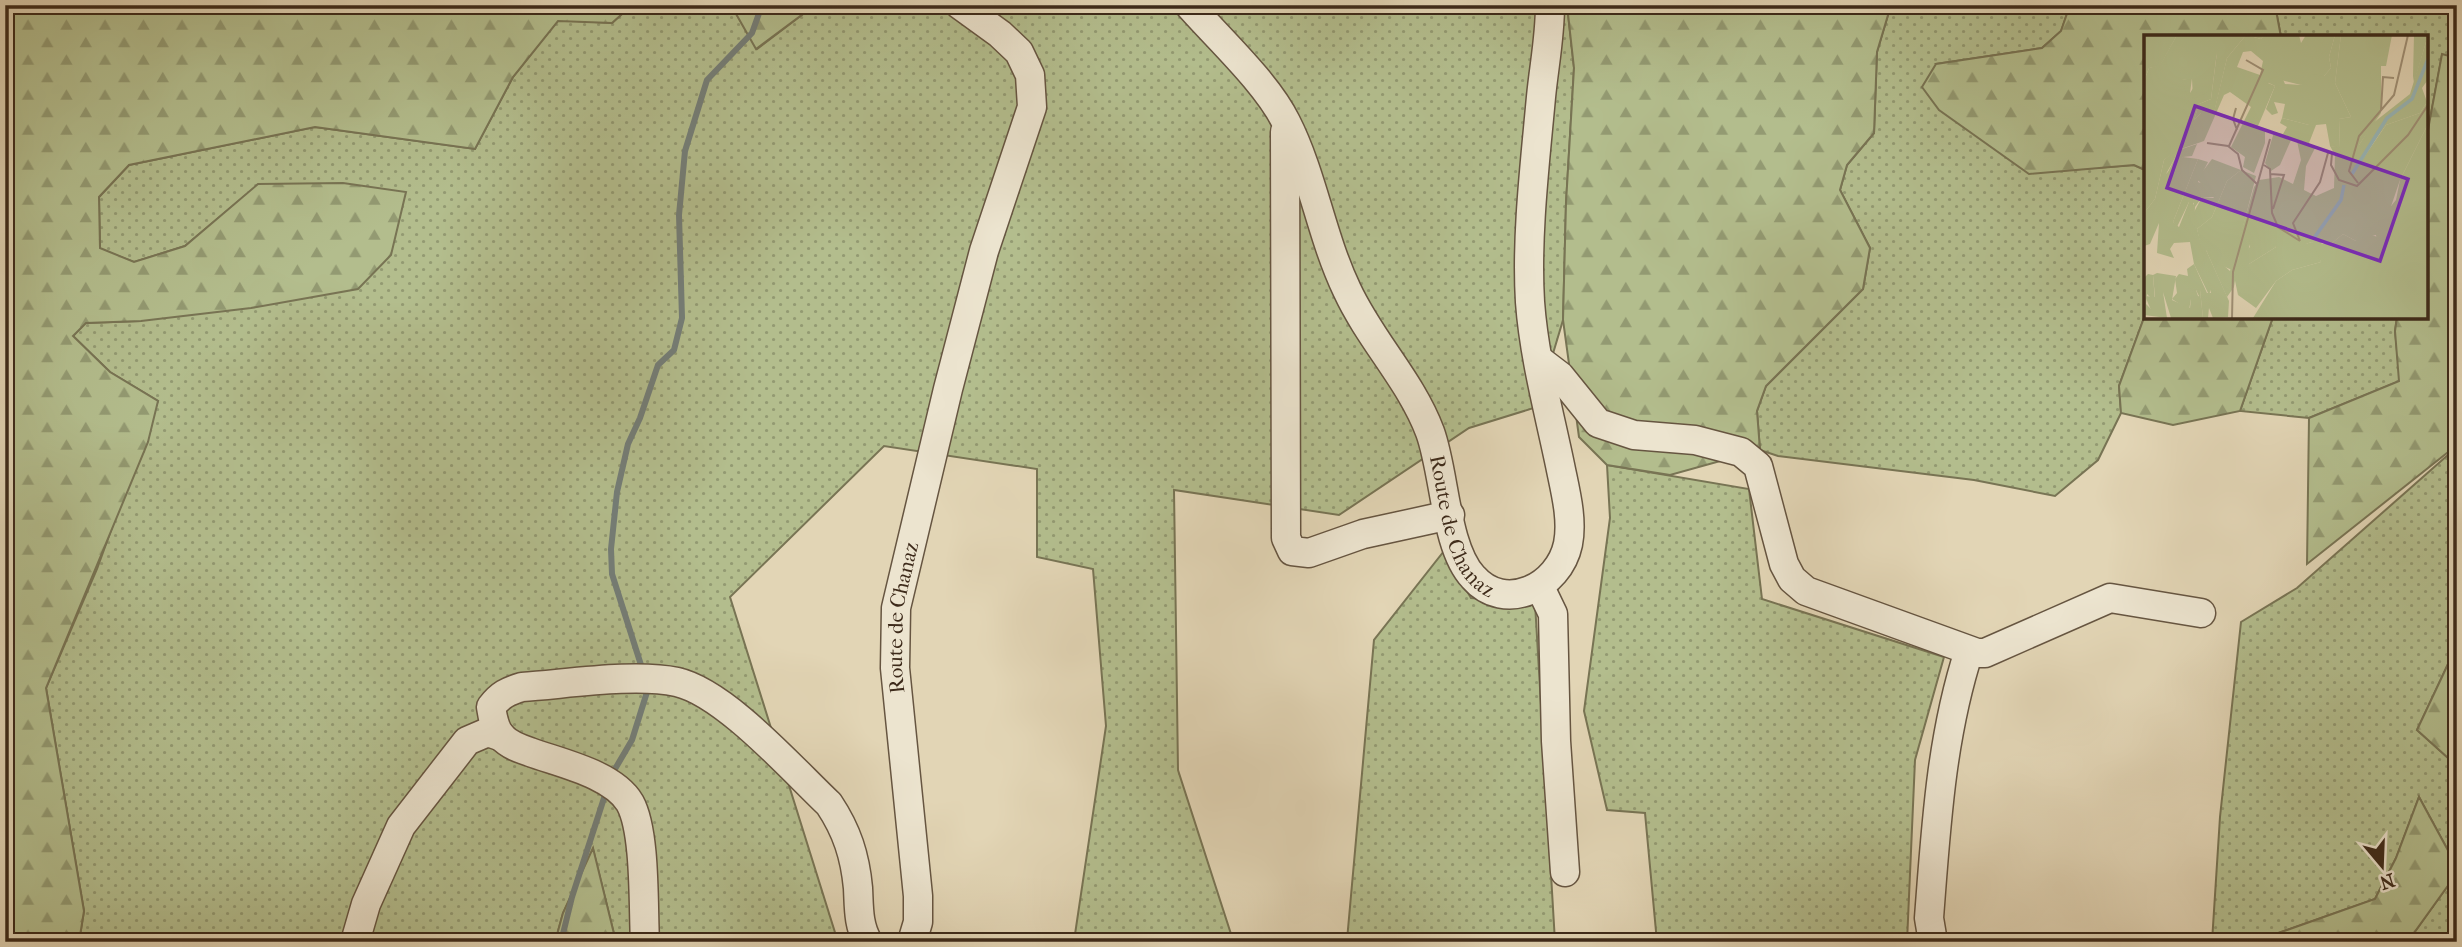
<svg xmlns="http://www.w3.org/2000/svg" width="2462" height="947" font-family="'IM FELL French Canon',serif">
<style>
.grass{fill:url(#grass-dots);stroke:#787454;stroke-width:2}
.forest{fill:url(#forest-firs);stroke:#787454;stroke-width:2}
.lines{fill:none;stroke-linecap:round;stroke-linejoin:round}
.stream{stroke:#747e78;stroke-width:6}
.minor-casing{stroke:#665541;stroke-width:31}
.minor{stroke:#ece4cf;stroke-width:28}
.labels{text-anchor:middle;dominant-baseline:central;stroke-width:5;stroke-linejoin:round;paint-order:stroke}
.street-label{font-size:21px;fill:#3d2a1a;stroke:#ece4cf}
.inset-river{fill:none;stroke:#98b6b7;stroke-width:3.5}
.inset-road{fill:none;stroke:#a09177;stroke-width:2}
.view{fill:#7b2cbf;fill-opacity:0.15;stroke:#7b2cbf;stroke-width:3.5}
.inset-edge{fill:none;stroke:#3d2a1a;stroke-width:3.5}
</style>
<defs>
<pattern id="grass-dots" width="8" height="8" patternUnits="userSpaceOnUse" patternTransform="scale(1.75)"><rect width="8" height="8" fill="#b3bd8d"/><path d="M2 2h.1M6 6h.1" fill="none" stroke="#939a72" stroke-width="1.8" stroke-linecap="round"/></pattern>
<pattern id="forest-firs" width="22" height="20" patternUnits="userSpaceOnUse" patternTransform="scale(1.75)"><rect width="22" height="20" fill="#b3bd8d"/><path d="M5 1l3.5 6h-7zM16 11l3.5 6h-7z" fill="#939a72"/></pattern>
</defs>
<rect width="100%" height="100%" fill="#e2d5b5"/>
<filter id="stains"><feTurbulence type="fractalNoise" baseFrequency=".00286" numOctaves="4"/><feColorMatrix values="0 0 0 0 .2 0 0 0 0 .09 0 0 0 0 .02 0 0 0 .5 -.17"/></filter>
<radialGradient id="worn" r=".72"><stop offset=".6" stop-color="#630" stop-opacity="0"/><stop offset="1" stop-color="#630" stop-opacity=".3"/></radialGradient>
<!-- grass -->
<path class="grass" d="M632,5h99l26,44 58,-44h752l7,63 -8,135 -3,117 -26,87 -68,21 -130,87 -165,-25 4,280 53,164 21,8 -178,-1 32,-215 -13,-157 -56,-12v-88l-153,-23 -154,151 108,345h-222l-23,-93 -30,64 -8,29h-476l5,-31 -38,-223 51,-119 61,-168 -48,-29 -37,-36 12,-13 56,-2 118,-137 -74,62 -51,16 -34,-13 -1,-52 30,-32 186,-38 160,22 38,-72 45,-57 54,3z
M1891,5h179l-9,26 -19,17 -106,16 93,109 105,-8 11,5v145l-26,71 2,27 -23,47 -43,36 -81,-16 -196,-24 -18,-6 -3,-39 9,-25 97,-97 7,-41 -30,-58 7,-25 27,-32 3,-81z
M2275,5h182v53l-15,-3 -17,91v-109h-144z
M2273,317h124l-2,14 5,50 -91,37 -69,-7z
M2457,447v198l-40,85 40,36v101l-38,-70 -23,61 -21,41 -122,43h-41l8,-125 21,-195 56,-34z
M1607,465l142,24 13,110 182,58 -29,103 -8,182h-250l-12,-129 -38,-3 -23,-99 26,-193z
M1444,551l27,47 64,5 20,339h-216l8,-2 27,-300z
M2457,873v69h-40l-3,-9z"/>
<!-- forest -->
<path class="forest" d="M5,5h627l-20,18 -54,-2 -45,56 -38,72 -160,-22 -186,38 -30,32 1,51 34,14 51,-16 73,-62 85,-1 63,9 -15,63 -33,34 -107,19 -110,13 -55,2 -13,13 37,36 48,29 -10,41 -102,246 38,223 -5,31h-74z
M731,5h84l-59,44z
M1567,5h324l-14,47 -3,81 -27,32 -7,25 30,58 -7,41 -97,97 -9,25 3,39 -90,25 -63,-10 -28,-28 -16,-117 3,-117 8,-135z
M2070,5h205l6,32h-136v133l-11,-5 -105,9 -90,-64 -17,-23 14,-23 106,-16 19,-17z
M2442,54l15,4v387l-150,119 2,-146 90,-37 -4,-50 2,-14h28v-171z
M2145,315v2h128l-33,94 -67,14 -52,-12 -2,-27z
M2457,645v121l-40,-36z
M2419,797l38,70v6l-43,60 3,9h-164l122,-43 21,-41z
M593,848l23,94h-61l8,-29z"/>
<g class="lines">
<!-- stream -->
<path class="stream" d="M641,665l-29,-91 -1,-25 6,-57 11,-48 12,-26 18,-53 16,-15 8,-32 -3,-103 6,-64 22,-71 45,-47 10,-28
M615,769l17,-29 15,-48
M561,942l11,-45 33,-102"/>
<!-- minor casing -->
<g class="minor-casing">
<g id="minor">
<path id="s1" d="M1189,5c29,33 78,78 97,117 27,53 35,114 61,168 23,50 64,91 83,142 15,41 15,115 43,145 32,37 86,10 95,-33 5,-25 -3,-54 -8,-79 -11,-53 -26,-108 -30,-163 -4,-65 5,-139 11,-205 3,-31 9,-60 9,-92"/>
<path d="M1285,132l1,406 6,13 17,2 54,-19 87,-19"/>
<path d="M1539,360l21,16 38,47 36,12 61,5 46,12 17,14 26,98 8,15 14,12 171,62h8l125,-55 91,15"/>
<path d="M1540,587l13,27 3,127 9,131"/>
<path d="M355,942l11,-38 35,-78 66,-85 21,-9 14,5"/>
<path d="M645,942c-2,-35 1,-110 -15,-139 -17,-29 -70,-40 -100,-51 -9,-3 -21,-7 -28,-15 -8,-8 -9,-19 -11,-30 9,-12 17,-16 31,-20 45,-3 112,-14 155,-5 48,11 115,87 152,122 18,27 26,52 29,84 1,19 0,37 10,54"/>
<path id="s2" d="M912,942l6,-20v-26l-23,-228 1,-60 52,-219 36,-138 48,-144 -2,-32 -11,-23 -19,-18 -40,-29"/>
<path d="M1933,942l-4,-24c7,-91 12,-181 40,-267"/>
</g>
</g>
<!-- minor -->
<use href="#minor" class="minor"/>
</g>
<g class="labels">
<!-- street labels -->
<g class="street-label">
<text stroke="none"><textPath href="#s1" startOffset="597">Route de Chanaz</textPath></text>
<text stroke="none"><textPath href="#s2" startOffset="327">Route de Chanaz</textPath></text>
</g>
</g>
<!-- overview -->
<g transform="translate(2144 35)">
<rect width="284" height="284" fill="#e2d5b5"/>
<path d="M0,0h33l-17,31 -11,2 -5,13zM102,0l15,4 3,-4h35l2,8 5,-8h29l-6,22 2,11 -7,8 -23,9 -24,-6 -9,4 7,3 -17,40 7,3v14l-11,30 -11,-6 2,-10 -14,-10 20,-40 -21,-15 -6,3 -20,46 -26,9 4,-70 10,-2 -2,15 27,-42 -6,48 -12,5 -5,16 7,-7 13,-1 13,-54zM107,16l12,10 -3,14 -23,-8 6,-15zM197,0h51l-6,31h-5v47l-22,32 -1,21 28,-41 34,-12 7,-11v24l-27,54 -17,50 -12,5 7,2 -1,4h-21l-13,-7 -11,9 -15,-4 -12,5 7,-2 5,6 4,14 -29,8 -16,11 -20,27 -18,-13 11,-31 27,-17 -24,-9 -5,16 -8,2 -5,31 -7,10 -21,-47 24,21 24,-84 5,-7 20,-3 14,7 8,-24 -4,-19 -6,-1 -11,25 -9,6 -6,-8 9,-31 9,2 4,-7 -7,-4 2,-5 27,7v18l6,5 -9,18 -2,24 12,6 18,-8 1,-33 -5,-9 10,1 -1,-28 12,-2 -16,-34zM270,0h14l-14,48 -1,-7zM29,117l3,4 -10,18 17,-17 15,2 -25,63 6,5 10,-25 4,-1 1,11 8,-15 12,1 -17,-19 15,-20 29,11 -14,11 -15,36 -15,12 15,57 -3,9 -15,-31 -4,-22 -16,1 -4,6 4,9 -17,-5 2,-30 -9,21 -6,2v-33l11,-14 9,-39zM13,238l19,3 -4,24 18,8 1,-9 8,-3 -3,-6h4l3,28h-32l-8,-26 4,26 -23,-3v-5h7l-6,-14 10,1 -2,-22z" fill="#b3bd8d" fill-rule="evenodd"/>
<path d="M33,0h87l-3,4 -15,-4 -19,23 -13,55h-13l-7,7 5,-16 12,-5 6,-47 -9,40 -15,7 -1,-20 -10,1 7,21 -7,6 10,19 -12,13 -1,11 18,-6 -5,12 -9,1 -13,27 -6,-4 12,-24 -3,-3 -9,7 -9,39 -11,14v-132l5,-13 11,-3zM191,0h6l-6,48 16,34 -12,2 1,29 -10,-2 -4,-22 -10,1 -7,18v-18l-27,-7 3,-14 -11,-2 4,11 -6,2 -6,-6 9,-23 -8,-4 4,-3 10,-4 4,9 16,1 11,-11 12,2 7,-8 -2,-11zM283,4v42l-5,7 5,14 -7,11 -34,12 -32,45 5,-25 14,-22 37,-29zM283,91v192h-174l23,-37 16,-11 29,-8 -9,-20 -7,2 3,-7 8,-2 6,9 10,-1 11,-9 13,7h21l-1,-6 -13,3 -13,-5 7,-7 26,4 -5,-8 18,-22 4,-20zM54,124l10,3 -10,20 11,4 7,11h-14l-7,10 -1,20 -6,-9 6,-15 -5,-1 -12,25 -4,-5zM97,135l15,6 -24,94 -14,-6 -12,-14 23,51 -1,16 -15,1 -4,-10 -1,10h-5l-3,-28h-4l3,9h-8l-2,11 -17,-11 5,-6 -2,-14 4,-5 9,2 -1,-7 7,-5 13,29h4l-14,-64 15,-12 15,-36zM105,203h16l11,9 -27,17 -1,16 -10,15 -4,-19 5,-20 11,-9zM4,239l5,1 2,27 -8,-8 -1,10 6,6h-8v-32z" fill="#b3bd8d"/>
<path class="inset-river" d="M208,139l35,-56 25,-19 16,-40M170,203l27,-38 3,-15"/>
<path class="inset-road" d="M92,73l-3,11 4,11M237,75l2,-33 11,1M63,108l21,3 10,8 4,16 15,14M85,111l34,-76 -17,-10M120,130l6,4 2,44 6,14 22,14M126,139l14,1 -11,34M214,148l-9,-12 10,-35 35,-41 14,-60M156,206l-7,-18 27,-41 8,-29h4l-1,12 8,15 18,6 51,-51 20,-30M88,283l1,-46 37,-133"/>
<path class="view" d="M51,71l213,73 -28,82 -213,-73z"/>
<rect width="284" height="284" class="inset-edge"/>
</g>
<!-- margin -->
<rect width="2462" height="947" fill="none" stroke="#e2d5b5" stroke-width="28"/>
<rect x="7" y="7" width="2448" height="933" fill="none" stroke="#3d2a1a" stroke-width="3.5"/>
<rect x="14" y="14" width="2434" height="919" fill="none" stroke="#3d2a1a" stroke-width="2"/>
<!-- north arrow -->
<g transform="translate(2382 866) rotate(161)" stroke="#ece4cf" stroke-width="5" paint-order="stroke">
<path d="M0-5L12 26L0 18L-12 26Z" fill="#3d2a1a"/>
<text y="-10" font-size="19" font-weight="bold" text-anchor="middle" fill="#3d2a1a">N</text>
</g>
<rect width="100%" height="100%" filter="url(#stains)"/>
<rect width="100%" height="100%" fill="url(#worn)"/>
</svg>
